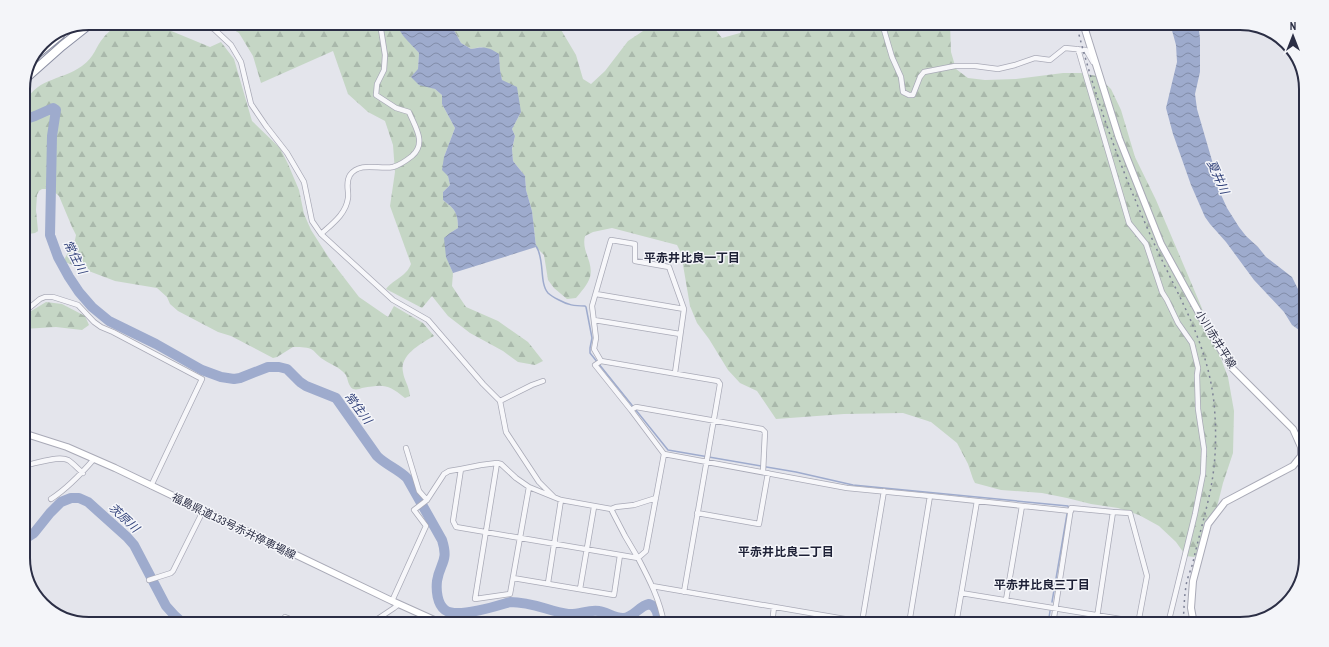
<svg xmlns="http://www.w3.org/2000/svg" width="1329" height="647" font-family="'Archivo Narrow','Noto Sans JP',sans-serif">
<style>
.forest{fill:url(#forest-firs)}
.water{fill:url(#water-waves)}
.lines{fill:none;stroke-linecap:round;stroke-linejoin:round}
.stream{stroke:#9eabcd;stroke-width:1.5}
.river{stroke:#9eabcd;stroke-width:10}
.street-casing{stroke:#a9aab7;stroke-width:6}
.secondary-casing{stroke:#a9aab7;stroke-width:8}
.highway-casing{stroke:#8b8fa3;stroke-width:10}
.street{stroke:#f7f7fa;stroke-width:4.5}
.secondary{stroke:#fff;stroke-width:6}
.highway{stroke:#fff;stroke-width:8}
.rail{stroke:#7d8196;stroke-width:1.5;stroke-dasharray:2 4;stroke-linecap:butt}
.labels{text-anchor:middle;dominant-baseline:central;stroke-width:3;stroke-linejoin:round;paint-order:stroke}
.street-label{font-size:11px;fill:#2b2e45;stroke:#f4f5f9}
.water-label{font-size:12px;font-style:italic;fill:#33437b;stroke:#f4f5f9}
.neighbourhood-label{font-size:12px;font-weight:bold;fill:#1d2036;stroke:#f4f5f9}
.rim{fill:none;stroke:#2b2e45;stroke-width:2}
</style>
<defs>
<pattern id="forest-firs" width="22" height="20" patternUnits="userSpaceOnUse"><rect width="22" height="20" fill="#c5d6c5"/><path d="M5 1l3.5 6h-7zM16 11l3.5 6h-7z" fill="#a9b8ab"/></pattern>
<pattern id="water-waves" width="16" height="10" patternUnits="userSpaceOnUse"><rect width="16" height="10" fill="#9eabcd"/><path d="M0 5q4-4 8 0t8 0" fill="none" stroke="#818ca8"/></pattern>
</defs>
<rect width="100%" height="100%" fill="#e4e5ec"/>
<!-- forest -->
<path class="forest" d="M121,23h31l58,24 11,-5 13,17 18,62 28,27 8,16 11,26 5,24 7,16 18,28 30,39 29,20 6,-11 29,17 11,13c-12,7 -35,19 -31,36 1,8 6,14 7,24l-5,2c-17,-14 -21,-14 -43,-10 -2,1 -6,2 -9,1 -5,-3 -5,-10 -7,-14 -7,-9 -17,-11 -25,-17 -4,-3 -6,-7 -10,-9 -5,-2 -13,-2 -18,-2l-16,10 -4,1 -42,-22 -13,-4 -40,-21 -8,-7 -3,-7 -10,-9 -42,-7 -50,-19v-4l10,-18 1,-5 -4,-8 -13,-31 -8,-7h-9l-3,2 -2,4 -1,15 2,21 -3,2 -12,2v-128c12,-30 36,-25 59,-41 13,-9 13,-19 22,-29 4,-5 11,-11 17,-14z
M223,23h175v4l21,26 -1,17 -7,7 24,12 7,6v9l13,24 -11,29 6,28 -7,7v8c12,9 15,13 15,28l-8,5v33l3,7 -1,13 14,21 32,14 30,21 15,19 -8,4 -17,-3 -15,-11 -33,-18 -22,-17 -16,-20 -10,12 -36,-19c9,-11 20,-12 25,-25l-21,-58 5,-34 -2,-27 -8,-24 -17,-9 -20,-18 -15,-43 -72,32 -8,-27 -14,-23z
M450,23h107l19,32 7,24 8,5 14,-13 23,-30 15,-10 17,-6 2,-2h48l12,15 18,-5 6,-10h204l1,29 5,17 12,9 17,2 31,-1 47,-6h18l16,3 14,13 10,21 14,47 21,43 45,106 27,71 6,34 -1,42 -10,30 -6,24 -17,46 -6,4 -8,-1 -10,-14 -17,-16 -20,-11 -21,-7 -27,-4 -24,-6 -25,-5 -41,-3 -26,-7 -2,-4 -5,-15 -11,-21 -26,-21 -28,-9 -59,1 -68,5 -19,-28 -17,-8 -12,-13 -19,-31 -12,-16 -7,-17 -9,-53 -4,-8 -65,-17 -19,4 -8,4c-4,15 9,26 5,41 -2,7 -9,15 -14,21l-9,1 -13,-11 -6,-8 -4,-25 -8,-8 -4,-36 -6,-21 -1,-14 -12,-15 -1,-11 3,-14 -3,-7 9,-17 -19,-32 -2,-10 -1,-16 -18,-7 -10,2 -10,-6z
M46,302l16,2 23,12 4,9 -7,5 -26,-3 -33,2v-13z"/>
<!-- water -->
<path class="water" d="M398,23h52l11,20 10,6c13,-3 18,-2 28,5l1,16 2,10 15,7 4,25 -9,17 3,7 -3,13 1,12 12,15 1,14 6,21 4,36 -83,26 -7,-16 -2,-19 6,-5 8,-5c0,-15 -3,-19 -15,-28v-8l7,-7 -2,-9 -6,-6 2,-13 11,-29 -13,-24v-9l-7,-6 -16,-4 -8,-8 7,-8 1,-16c-6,-8 -22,-20 -21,-30z
M1170,23h28l2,15v34l-5,22 2,15 16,55v11l5,13 9,20 12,19 7,9 12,11 8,10 26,20 7,14 7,6v38l-14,-10 -8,-13 -30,-32 -28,-38 -16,-18 -5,-7 -14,-32 -18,-51 -7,-26 11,-46 -1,-17z"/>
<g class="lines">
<!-- stream -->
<path class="stream" d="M536,246c9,13 3,37 12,47 3,3 7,5 11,7 9,5 15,6 26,6l1,1 6,31 -2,10v5l78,97 128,22 57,13 215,21v1
M1052,602l15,-88
M1048,624l2,-13"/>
<!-- river -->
<path class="river" d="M23,120l12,-4 18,-8 3,2 -4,26 -2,99 8,22 11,20 10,15 13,15 17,14 47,23 46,26 19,7 13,2 6,-1 28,-11h11l8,2 13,13 6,4 30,12 41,58c9,9 21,13 30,22l35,62c7,22 -2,22 -5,41 -1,9 0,23 8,29 12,9 51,-4 65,-8 23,0 38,9 58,12 11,1 21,-5 31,-3 8,1 15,7 24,7 10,0 16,-12 26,-14 9,3 9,12 10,20
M23,540l11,-7 16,-20 11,-11 10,-4h8l9,4 39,35 7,8 32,61 9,10 9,8"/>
<!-- street casing -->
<g class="street-casing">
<path id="street" d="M203,23l11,6 17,16 10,17 10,42 15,22 21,27 17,29 8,39 9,13 72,66 35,20 55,64 17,17 6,31 33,50 15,15
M882,23l10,34 9,20 2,15 6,3h4l7,-18 4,-5 31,-6h20l23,3 17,-4 20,-7 15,2 15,-12 21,2 7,12
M1078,49l51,174 17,21 16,48 5,8 11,23 14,20 6,25 -1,7 1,34 6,40 -1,25 -8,40 -27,110
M321,234c11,-10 25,-20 27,-36 1,-8 -3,-15 2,-23 10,-14 30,-5 43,-8 7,-2 14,-7 19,-11 15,-13 3,-29 -3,-44l-13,-4 -20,-13 1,-11 7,-14 1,-15 -5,-32
M596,294l88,15 -9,64
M23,313l17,-14 5,-2h8l25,8 16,17 7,5 12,5 89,47 -51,107
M594,320l86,14
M601,361l-6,4 36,45 33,44
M500,401l32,-16 11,-4
M631,410l5,-3 126,22 3,3 -2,40
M406,448l13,43 8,9
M497,463l-22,136 35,-5 19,-107
M23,466c11,-2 35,-11 45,-6 5,3 10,9 15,13
M51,499c17,-11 30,-25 43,-40
M611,509l-50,-9 -32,-13 -13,-9 -15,-14 -4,-1 -16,2 -20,4 -8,52 3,6 182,31
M697,513l62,11 9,-51
M638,558l-13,-22 -14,-27 5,-2 18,-2 22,-7
M513,578l101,17 6,-40
M149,580l22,-7 2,-2 30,-60
M548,583l13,-83
M652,586l222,38
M580,589l14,-82
M684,592l36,-208 -2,-3 -117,-20 -7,-12 2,-11 -4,-32 19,-66 24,4v17l34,6 15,42
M961,593l190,31
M1006,600l16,-94
M392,601l34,-75 -12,-16 13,-10 17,-26 5,-3 12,-2
M285,617l17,7
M862,622l22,-131
M370,624l24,-16 5,-4
M664,624c-4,-24 -15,-45 -26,-66l8,-7 18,-97 183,34 83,8
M772,624l2,-17
M909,624l21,-128 141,15
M956,624l21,-123
M1053,624l18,-116 42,4
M1096,624l17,-112 17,1 17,63 -9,48"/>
</g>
<!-- secondary casing -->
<g class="secondary-casing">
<path id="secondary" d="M1083,23l36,115 42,106 44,80 27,44 61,61 8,18v9l-8,10 -68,36 -17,22 -15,57 -2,27 3,16
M23,433l44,14 48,21 277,133 51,23"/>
</g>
<!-- highway casing -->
<g class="highway-casing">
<path id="highway" d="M37,54l23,-19
M26,78l36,-32 29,-23"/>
</g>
<!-- street -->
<use href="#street" class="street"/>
<!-- secondary -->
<use href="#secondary" class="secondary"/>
<!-- highway -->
<use href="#highway" class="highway"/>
<!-- rail -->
<path class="rail" d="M1076,23c18,72 43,141 73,209 25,58 58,106 65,171 3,32 2,63 -5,94 -5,22 -11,43 -16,65 -2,8 -6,16 -7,24 -2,13 -2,25 -3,38"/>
</g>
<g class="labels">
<!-- street labels -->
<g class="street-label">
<text transform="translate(1216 339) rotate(58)">小川赤井平線</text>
<text transform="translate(234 526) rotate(26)">福島県道133号赤井停車場線</text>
</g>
<!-- water labels -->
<g class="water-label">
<text transform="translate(1218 177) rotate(66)">夏井川</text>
<text transform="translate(75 257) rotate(63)">常住川</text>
<text transform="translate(358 408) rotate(53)">常住川</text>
<text transform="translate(124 518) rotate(43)">茨原川</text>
</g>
<!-- neighbourhood labels -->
<g class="neighbourhood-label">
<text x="692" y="258">平赤井比良一丁目</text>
<text x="786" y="552">平赤井比良二丁目</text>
<text x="1042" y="585">平赤井比良三丁目</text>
</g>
</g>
<!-- crop -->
<path d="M0 0H1329V647H0ZM89 30H1240A59 59 0 0 1 1299 89V558A59 59 0 0 1 1240 617H89A59 59 0 0 1 30 558V89A59 59 0 0 1 89 30Z" fill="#f4f5f9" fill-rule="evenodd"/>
<path class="rim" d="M89 30H1240A59 59 0 0 1 1299 89V558A59 59 0 0 1 1240 617H89A59 59 0 0 1 30 558V89A59 59 0 0 1 89 30Z"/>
<!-- north arrow -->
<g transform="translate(1293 36)" stroke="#f4f5f9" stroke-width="3" paint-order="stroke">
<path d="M0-3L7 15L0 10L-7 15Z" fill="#2b2e45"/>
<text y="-6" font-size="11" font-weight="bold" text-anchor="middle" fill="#2b2e45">N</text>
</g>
</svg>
